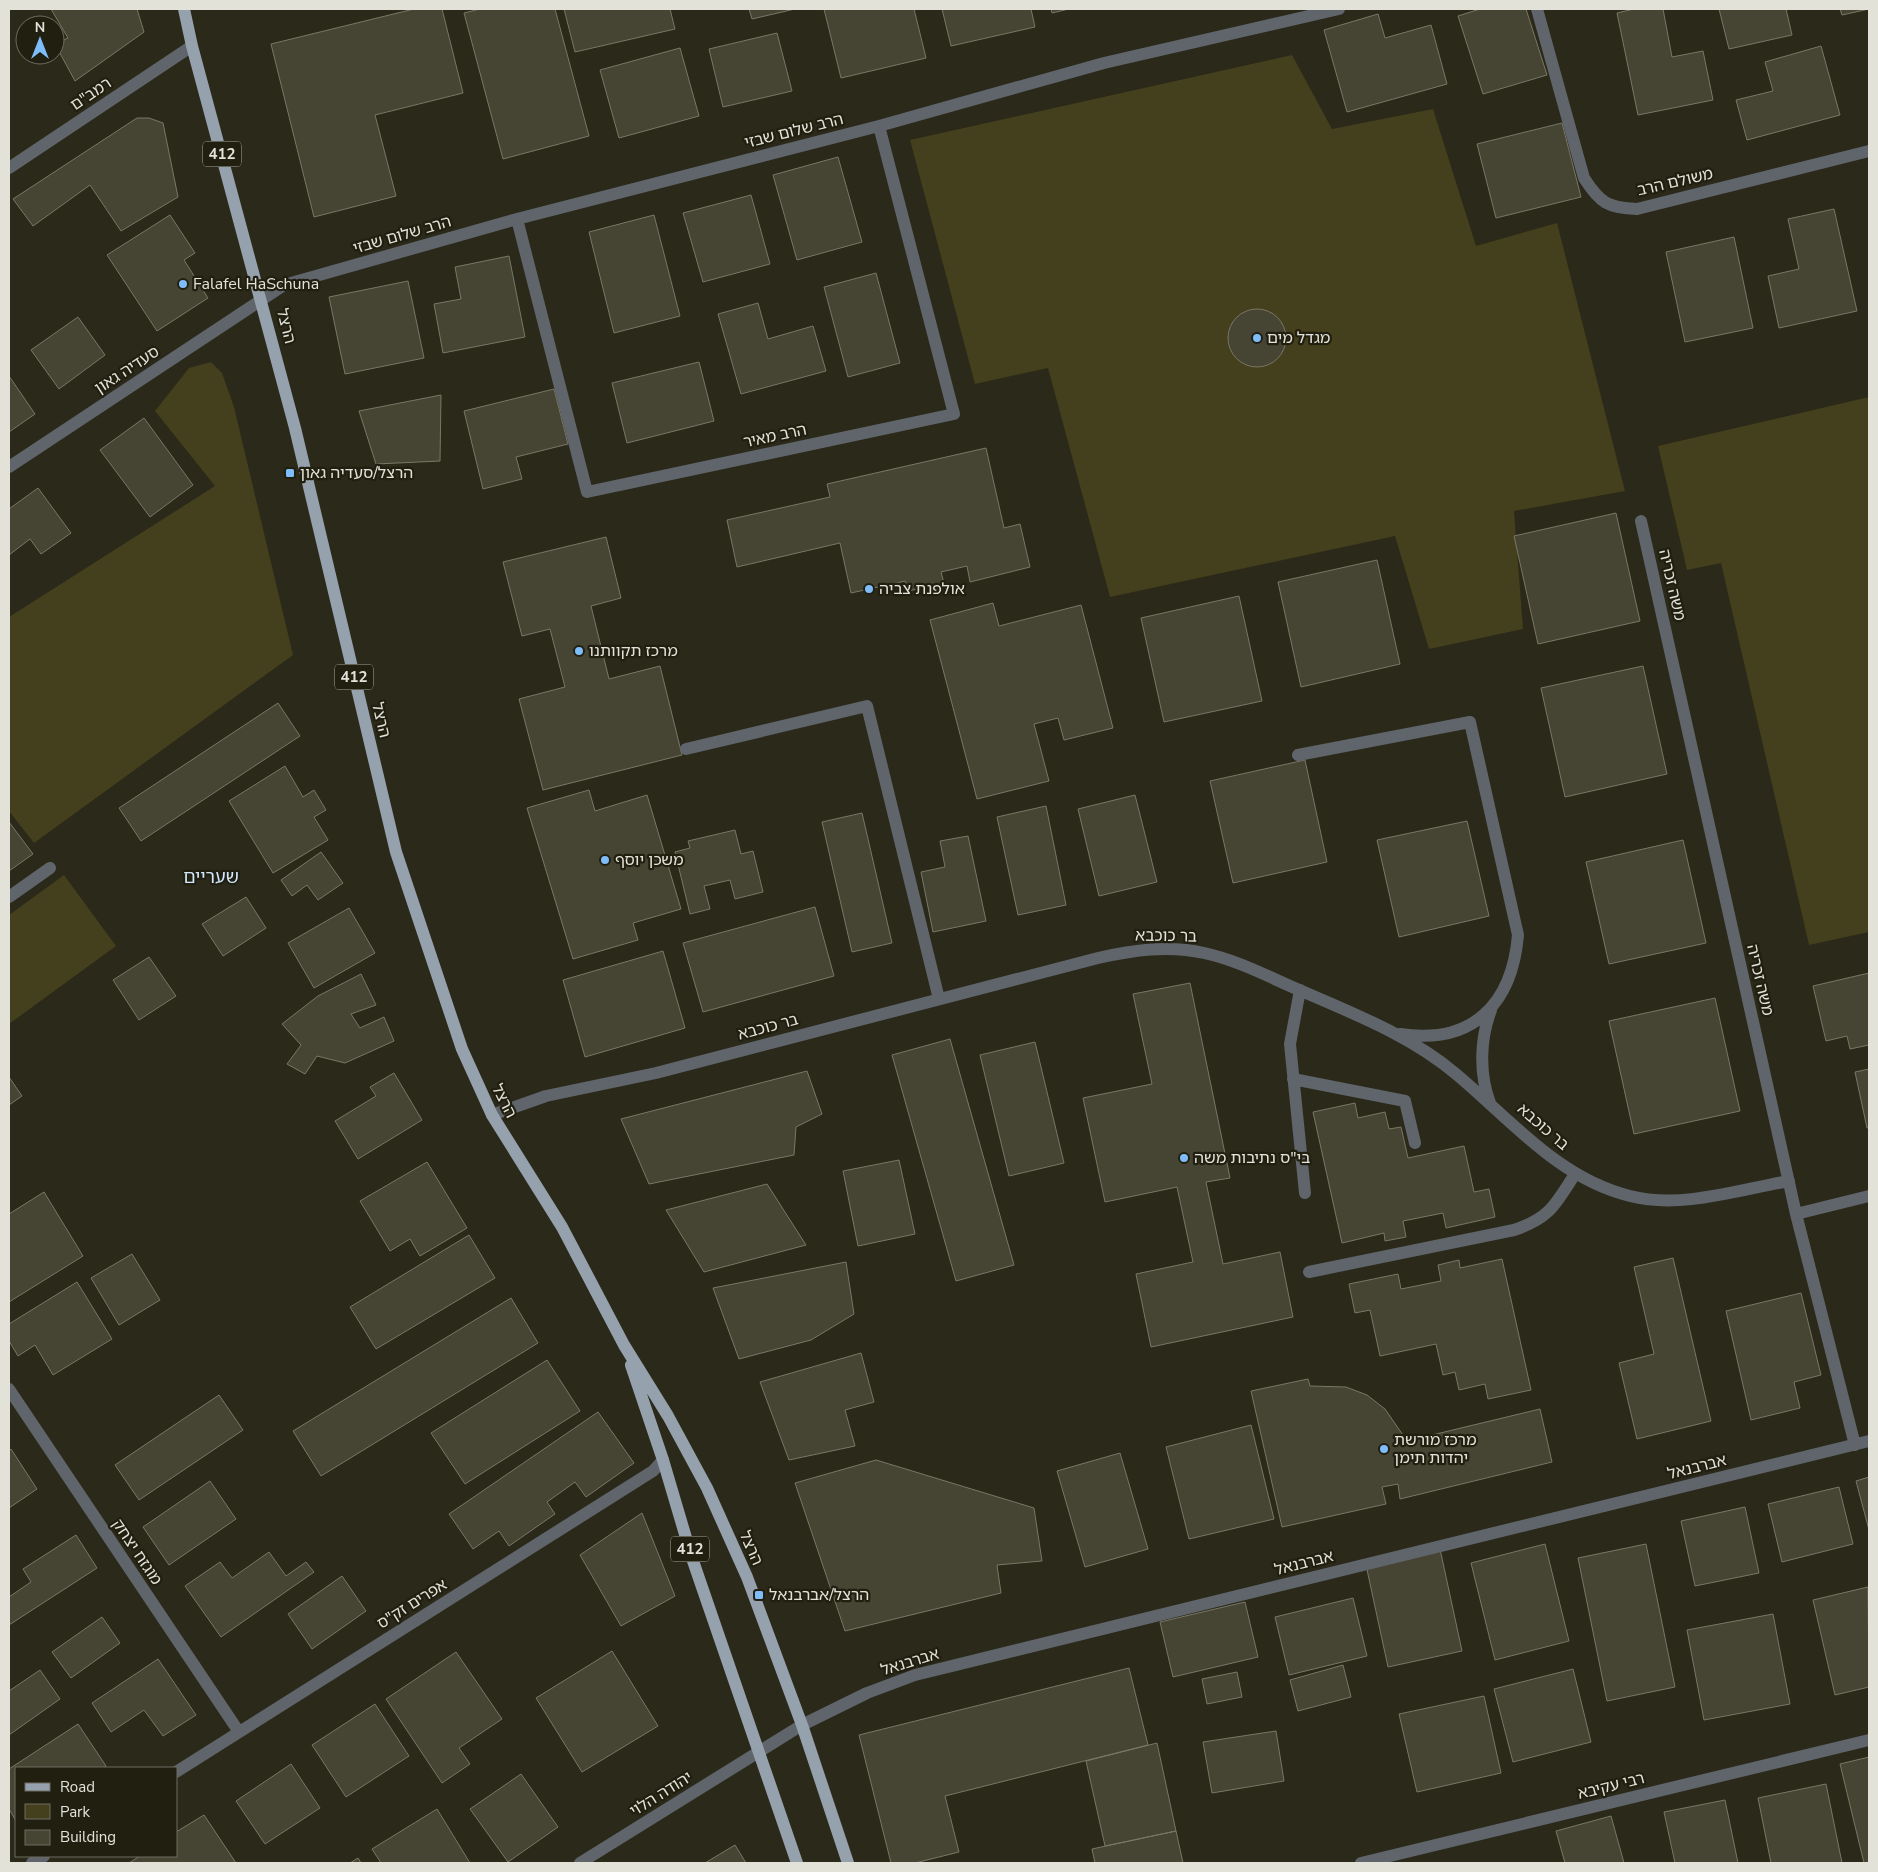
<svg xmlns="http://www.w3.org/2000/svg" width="1878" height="1872" font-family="'Nunito Sans','Noto Sans Hebrew',sans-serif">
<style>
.green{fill:#443f1c}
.building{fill:#464433;stroke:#797765}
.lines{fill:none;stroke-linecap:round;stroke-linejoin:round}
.minor{stroke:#5f656b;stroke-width:12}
.major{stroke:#95a1ad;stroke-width:12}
.poi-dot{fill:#7fbdfa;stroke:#211f10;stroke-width:2}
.labels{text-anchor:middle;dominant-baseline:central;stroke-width:4.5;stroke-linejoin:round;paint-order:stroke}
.shield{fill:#211f10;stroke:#a9a89c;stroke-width:1}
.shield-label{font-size:15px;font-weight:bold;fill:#e3e2d8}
.street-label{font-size:16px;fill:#e3e2d8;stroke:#211f10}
.poi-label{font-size:16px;fill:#e3e2d8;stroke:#211f10;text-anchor:start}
.neighbourhood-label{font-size:18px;fill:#d0e7fe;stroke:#211f10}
</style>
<rect width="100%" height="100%" fill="#2b2919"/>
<!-- green -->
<path class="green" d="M1292,55l40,74 101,-20 43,137 81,-23 68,268 -111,20 9,118 -94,20 -34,-113 -285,61 -62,-229 -73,16 -65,-244z
M211,362l11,11 12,34 59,248 -259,188 -25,-32v-194l206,-131 -60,-75 34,-43z
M1869,397v535l-60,13 -88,-382 -34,7 -29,-124z
M64,875l52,71 -107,78v-109z"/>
<!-- building -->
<path class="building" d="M51,9h86l7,23 -69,49 -20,-37 13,-6z
M414,9h28l21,84 -88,22 21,81 -82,21 -43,-173z
M480,9h75l34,127 -86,23 -39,-146z
M564,9h106l5,20 -100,23z
M749,9h46l-43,10z
M824,9h90l12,49 -85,20z
M942,9h89l4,18 -84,19z
M1051,9h18l-17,4z
M1480,9h46l21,66 -64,19 -25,-78z
M1634,9h29l9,48 31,-6 10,49 -75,15 -21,-102z
M1719,9h67l6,26 -63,14z
M1840,9h29l-27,6z
M1378,14l7,24 46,-13 16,59 -100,28 -23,-82z
M777,33l15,58 -69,16 -14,-58z
M1821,46l19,69 -93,25 -11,-40 37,-9 -8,-29z
M680,48l19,68 -80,22 -19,-68z
M137,118h12l14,5 15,74 -57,34 -31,-46 -57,41 -20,-27z
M1562,123l19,74 -85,21 -19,-74z
M838,157l24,85 -65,18 -24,-85z
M751,195l19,69 -67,18 -20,-69z
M1834,209l23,102 -78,17 -11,-52 31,-7 -11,-50z
M170,215l25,38 -11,7 24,38 -51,33 -50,-76z
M654,215l26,101 -66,17 -25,-101z
M1734,237l19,91 -68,14 -19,-90z
M509,256l16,81 -82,16 -9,-49 27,-5 -6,-32z
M876,273l24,90 -52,14 -24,-90z
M408,281l16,77 -79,16 -16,-77z
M758,303l10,36 45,-13 13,45 -85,23 -23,-80z
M1228 338a29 29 0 1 1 58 0a29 29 0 1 1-58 0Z
M78,317l27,38 -46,34 -28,-39z
M699,362l15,59 -87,22 -15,-60z
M9,376l26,38 -26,18z
M554,389l14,55 -52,13 6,22 -39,10 -19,-78z
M441,395l-1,66 -64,3 -17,-53z
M144,418l49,67 -43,32 -50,-67z
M986,448l18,80 16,-4 10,43 -60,15 -3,-16 -26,6 3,11 -36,8 -3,-10 -54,12 -11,-50 -103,24 -10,-47 103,-23 -3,-13z
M38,488l33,45 -30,21 -11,-15 -21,16v-46z
M1616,513l24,108 -102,23 -24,-108z
M606,537l15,61 -30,8 18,73 51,-13 22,89 -139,35 -24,-91 46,-12 -15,-58 -28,7 -19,-74z
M1377,560l23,104 -99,23 -23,-105z
M1239,596l23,105 -98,21 -23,-104z
M993,603l6,23 82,-21 32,123 -49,12 -6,-22 -24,6 15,57 -72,18 -47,-179z
M1643,666l24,108 -102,23 -24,-109z
M278,703l22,33 -159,105 -22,-33z
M1305,760l22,102 -94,21 -23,-102z
M285,766l18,31 11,-7 12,20 -12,7 14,23 -55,33 -44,-72z
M589,790l6,21 52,-16 34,114 -48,14 5,17 -65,19 -46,-151z
M1135,795l22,87 -58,14 -21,-87z
M1046,806l20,99 -48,10 -21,-98z
M862,813l30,130 -40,9 -30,-130z
M1467,821l22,95 -90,21 -22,-97z
M9,822l24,32 -24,17z
M735,830l6,24 12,-3 10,41 -28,7 -5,-19 -26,6 6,23 -20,5 -15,-62 15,-4 -2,-7z
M968,836l18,85 -53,11 -12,-60 24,-5 -5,-26z
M1683,840l23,103 -97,21 -23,-102z
M321,852l22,31 -25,17 -11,-15 -15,11 -11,-16z
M246,897l20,31 -43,28 -21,-32z
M815,907l19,69 -131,36 -20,-69z
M349,908l26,45 -61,35 -26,-45z
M663,951l22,77 -100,29 -22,-77z
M149,957l27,39 -37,24 -26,-40z
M1869,973v72l-19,4 -3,-13 -21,5 -13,-55z
M361,974l15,31 -25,9 9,14 24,-11 10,24 -49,22 -28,-7 -12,18 -18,-10 14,-19 -19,-21 36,-28z
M1190,983l40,195 -24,4 17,82 57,-12 13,65 -142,30 -15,-73 57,-12 -16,-75 -72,15 -22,-104 69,-14 -19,-90z
M1715,998l25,113 -106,23 -25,-113z
M950,1039l64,226 -58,16 -64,-226z
M1035,1042l29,121 -55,13 -29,-121z
M1869,1069v59h-2l-12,-56z
M807,1071l15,43 -26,13 -2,28 -145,29 -28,-65z
M394,1073l28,47 -64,39 -23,-38 41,-25 -6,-9z
M9,1077l13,19 -13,9z
M1355,1103l3,15 27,-6 4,17 12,-2 7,31 56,-12 10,46 15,-3 6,28 -49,11 -3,-15 -40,8 3,16 -21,4 -1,-8 -42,10 -29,-131z
M899,1160l16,74 -57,12 -15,-75z
M427,1162l40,66 -47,28 -10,-17 -20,12 -30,-50z
M767,1184l39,61 -102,27 -38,-62z
M44,1192l39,64 -74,46v-88z
M469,1235l26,43 -119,71 -26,-42z
M132,1254l28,46 -41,25 -28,-47z
M1673,1258l38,163 -74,18 -18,-76 35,-9 -20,-87z
M1502,1259l29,131 -43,9 -3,-15 -26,6 -4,-18 -12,3 -7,-31 -56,12 -10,-46 -15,3 -6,-29 49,-10 3,15 40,-8 -3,-16 21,-5 1,8z
M846,1262l8,52 -43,26 -72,19 -26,-71z
M77,1282l35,57 -59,36 -18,-30 -17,11 -9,-15v-17z
M1801,1293l20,82 -27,7 6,26 -49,12 -25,-109z
M511,1298l27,45 -217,133 -28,-45z
M861,1353l13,49 -29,8 10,36 -66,14 -29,-78z
M547,1360l33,51 -115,73 -34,-51z
M1308,1379l2,7 36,1 21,8 18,14 22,32 133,-32 12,53 -152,37 -2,-15 -16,3 4,17 -104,23 -31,-136z
M219,1395l24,35 -104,70 -24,-35z
M598,1412l36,51 -48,34 -11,-15 -28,20 8,12 -46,32 -10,-15 -26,18 -24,-35z
M1251,1425l23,94 -85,20 -23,-92z
M11,1449l26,40 -28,19v-57z
M1120,1453l28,96 -63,18 -28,-96z
M876,1460l158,48 8,53 -45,4 4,28 -156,38 -50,-148z
M1869,1477v53l-13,-49z
M210,1481l26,38 -67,46 -26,-38z
M1839,1487l14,57 -71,18 -14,-58z
M1745,1507l14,66 -64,13 -14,-65z
M642,1513l33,83 -54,30 -41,-71z
M76,1535l21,33 -88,57v-28l22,-15 -8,-13z
M1545,1544l24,97 -74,19 -24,-97z
M1646,1544l29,143 -68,14 -29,-143z
M1440,1549l22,102 -74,16 -22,-102z
M269,1552l17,24 20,-14 8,10 -93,65 -36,-51 35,-24 12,16z
M342,1576l24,35 -54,38 -24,-35z
M1868,1587l1,100 -34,8 -22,-95z
M1353,1598l14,58 -78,19 -14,-58z
M1245,1602l13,55 -85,20 -13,-55z
M1773,1614l17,90 -86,16 -17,-90z
M102,1617l18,26 -49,35 -19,-26z
M612,1651l46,75 -76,46 -46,-74z
M456,1652l46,67 -43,29 11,16 -28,19 -56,-84z
M158,1659l38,56 -33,21 -19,-26 -33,22 -19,-29z
M1343,1665l8,32 -53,14 -8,-31z
M1129,1668l19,77 -203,51 14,56 -44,11h-24l-32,-128z
M1573,1669l18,73 -78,20 -19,-73z
M40,1670l20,29 -51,36v-44z
M1237,1672l5,25 -35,7 -5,-25z
M1484,1696l17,77 -84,19 -18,-78z
M375,1704l34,52 -63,41 -34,-52z
M78,1724l28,42 -3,2h-87v53l-7,-12v-40z
M1276,1731l8,50 -72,12 -9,-51z
M1157,1743l19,88 -71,15 -19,-85z
M1869,1757v106h-5l-24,-99z
M291,1764l29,44 -55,36 -29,-43z
M521,1774l37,53 -50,35 -38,-53z
M1826,1784l16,79h-71l-13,-65z
M1725,1800l13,63h-63l-11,-51z
M437,1809l33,54h-89l-9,-14z
M204,1815l32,48h-107l11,-7h36v-24z
M1611,1816l13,47h-59l-9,-32z
M1176,1831l7,32h-88l-3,-14z
M735,1845l11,18h-41z
M358,1858l3,5h-11z"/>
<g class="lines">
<!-- minor -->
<path class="minor" d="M1537,9l47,169c16,25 24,30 53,31l232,-58
M9,168l183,-122
M517,219l70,273 367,-78 -75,-288
M9,467l275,-182 233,-66 362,-93 225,-63 235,-54
M1641,521l155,693 59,231
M686,749l181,-43 72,293
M1298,755l172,-33 48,213c-6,70 -46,110 -118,99
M9,897l41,-29
M1300,990l-10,54 15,149
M1293,1079l112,22 10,42
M1490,1103c-11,-29 -10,-64 1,-93
M492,1115l54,-19 110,-23 442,-115c35,-8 71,-13 106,-5 33,7 63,23 93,36 55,24 113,46 159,85 54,45 103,105 174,122 51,13 108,-6 159,-15
M1796,1214l73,-18
M1309,1272l205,-42c36,-12 41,-25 61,-56
M9,1389l230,343
M176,1772l477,-301 10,-11
M32,1863l12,-7
M580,1863l222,-138 65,-32 48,-18 954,-234
M1361,1863l508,-123"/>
<!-- major -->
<path class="major" d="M184,9l8,37 103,382 101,424 66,197 30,66 70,112 62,118 44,71 39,72 40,89 55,148 46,138
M631,1365l32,95 29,98 105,305"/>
</g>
<!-- markers -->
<g class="poi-dot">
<circle cx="183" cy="284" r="5"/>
<circle cx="1257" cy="338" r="5"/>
<rect x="285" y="468" width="10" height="10" rx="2.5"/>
<circle cx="869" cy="589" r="5"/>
<circle cx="579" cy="651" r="5"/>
<circle cx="605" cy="860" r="5"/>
<circle cx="1184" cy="1158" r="5"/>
<circle cx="1384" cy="1449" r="5"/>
<rect x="754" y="1590" width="10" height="10" rx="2.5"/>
</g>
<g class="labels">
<!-- shield labels -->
<g class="shield">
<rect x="203" y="141.5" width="38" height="25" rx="4"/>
<rect x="335" y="664.5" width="38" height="25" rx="4"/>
<rect x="671" y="1536.5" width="38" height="25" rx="4"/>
</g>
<g class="shield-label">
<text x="222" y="154">412</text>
<text x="354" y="677">412</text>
<text x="690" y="1549">412</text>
</g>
<!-- street labels -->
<g class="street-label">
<text transform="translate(91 94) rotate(-34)">רמב"ם</text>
<text transform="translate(794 131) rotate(-14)">הרב שלום שבזי</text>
<text transform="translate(1675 182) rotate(-13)">משולם הרב</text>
<text transform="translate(402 235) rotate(-16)">הרב שלום שבזי</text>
<text transform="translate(286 326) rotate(76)">הרצל</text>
<text transform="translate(127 370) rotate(-33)">סעדיה גאון</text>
<text transform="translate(775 436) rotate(-12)">הרב מאיר</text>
<text transform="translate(1672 585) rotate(77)">משה זכריה</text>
<text transform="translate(381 720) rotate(77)">הרצל</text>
<text transform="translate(1166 936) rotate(1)">בר כוכבא</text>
<text transform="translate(1760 980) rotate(77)">משה זכריה</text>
<text transform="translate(768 1027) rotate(-15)">בר כוכבא</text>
<text transform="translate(504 1101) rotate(63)">הרצל</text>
<text transform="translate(1543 1127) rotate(41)">בר כוכבא</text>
<text transform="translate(1697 1467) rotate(-14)">אברבנאל</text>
<text transform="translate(751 1548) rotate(66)">הרצל</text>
<text transform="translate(137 1552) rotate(56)">מוגזח יצחק</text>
<text transform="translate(1304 1563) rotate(-14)">אברבנאל</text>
<text transform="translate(412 1604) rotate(-32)">אפרים זק"ס</text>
<text transform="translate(910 1662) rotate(-17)">אברבנאל</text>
<text transform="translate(1611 1786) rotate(-14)">רבי עקיבא</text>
<text transform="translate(661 1794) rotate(-32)">יהודה הלוי</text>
</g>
<!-- poi labels -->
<g class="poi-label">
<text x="193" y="284">Falafel HaSchuna</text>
<text x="1267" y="338">מגדל מים</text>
<text x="300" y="473">הרצל/סעדיה גאון</text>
<text x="879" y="589">אולפנת צביה</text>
<text x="589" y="651">מרכז תקוותנו</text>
<text x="615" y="860">משכן יוסף</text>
<text x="1194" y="1158">בי"ס נתיבות משה</text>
<text x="1394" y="1440">מרכז מורשת<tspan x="1394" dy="18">יהדות תימן</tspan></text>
<text x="769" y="1595">הרצל/אברבנאל</text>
</g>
<!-- neighbourhood labels -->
<g class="neighbourhood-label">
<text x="211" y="877">שעריים</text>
</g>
</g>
<!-- border -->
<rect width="1878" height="1872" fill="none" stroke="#e3e2d8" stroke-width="20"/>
<!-- legend -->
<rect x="15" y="1767" width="162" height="90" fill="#211f10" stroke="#6f6d60"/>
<rect x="25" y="1783" width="25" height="8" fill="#95a1ad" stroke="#6f6d60"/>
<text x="60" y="1792" font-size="15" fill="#e3e2d8">Road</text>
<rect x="25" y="1804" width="25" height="15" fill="#443f1c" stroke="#6f6d60"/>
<text x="60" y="1817" font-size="15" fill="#e3e2d8">Park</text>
<rect x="25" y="1830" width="25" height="15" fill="#464433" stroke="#6f6d60"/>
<text x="60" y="1842" font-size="15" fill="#e3e2d8">Building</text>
<!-- north arrow -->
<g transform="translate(40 40)"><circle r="24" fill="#211f10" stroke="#6f6d60"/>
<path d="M0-4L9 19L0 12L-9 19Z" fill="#7fbdfa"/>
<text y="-8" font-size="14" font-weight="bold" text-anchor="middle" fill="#e3e2d8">N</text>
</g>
</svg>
